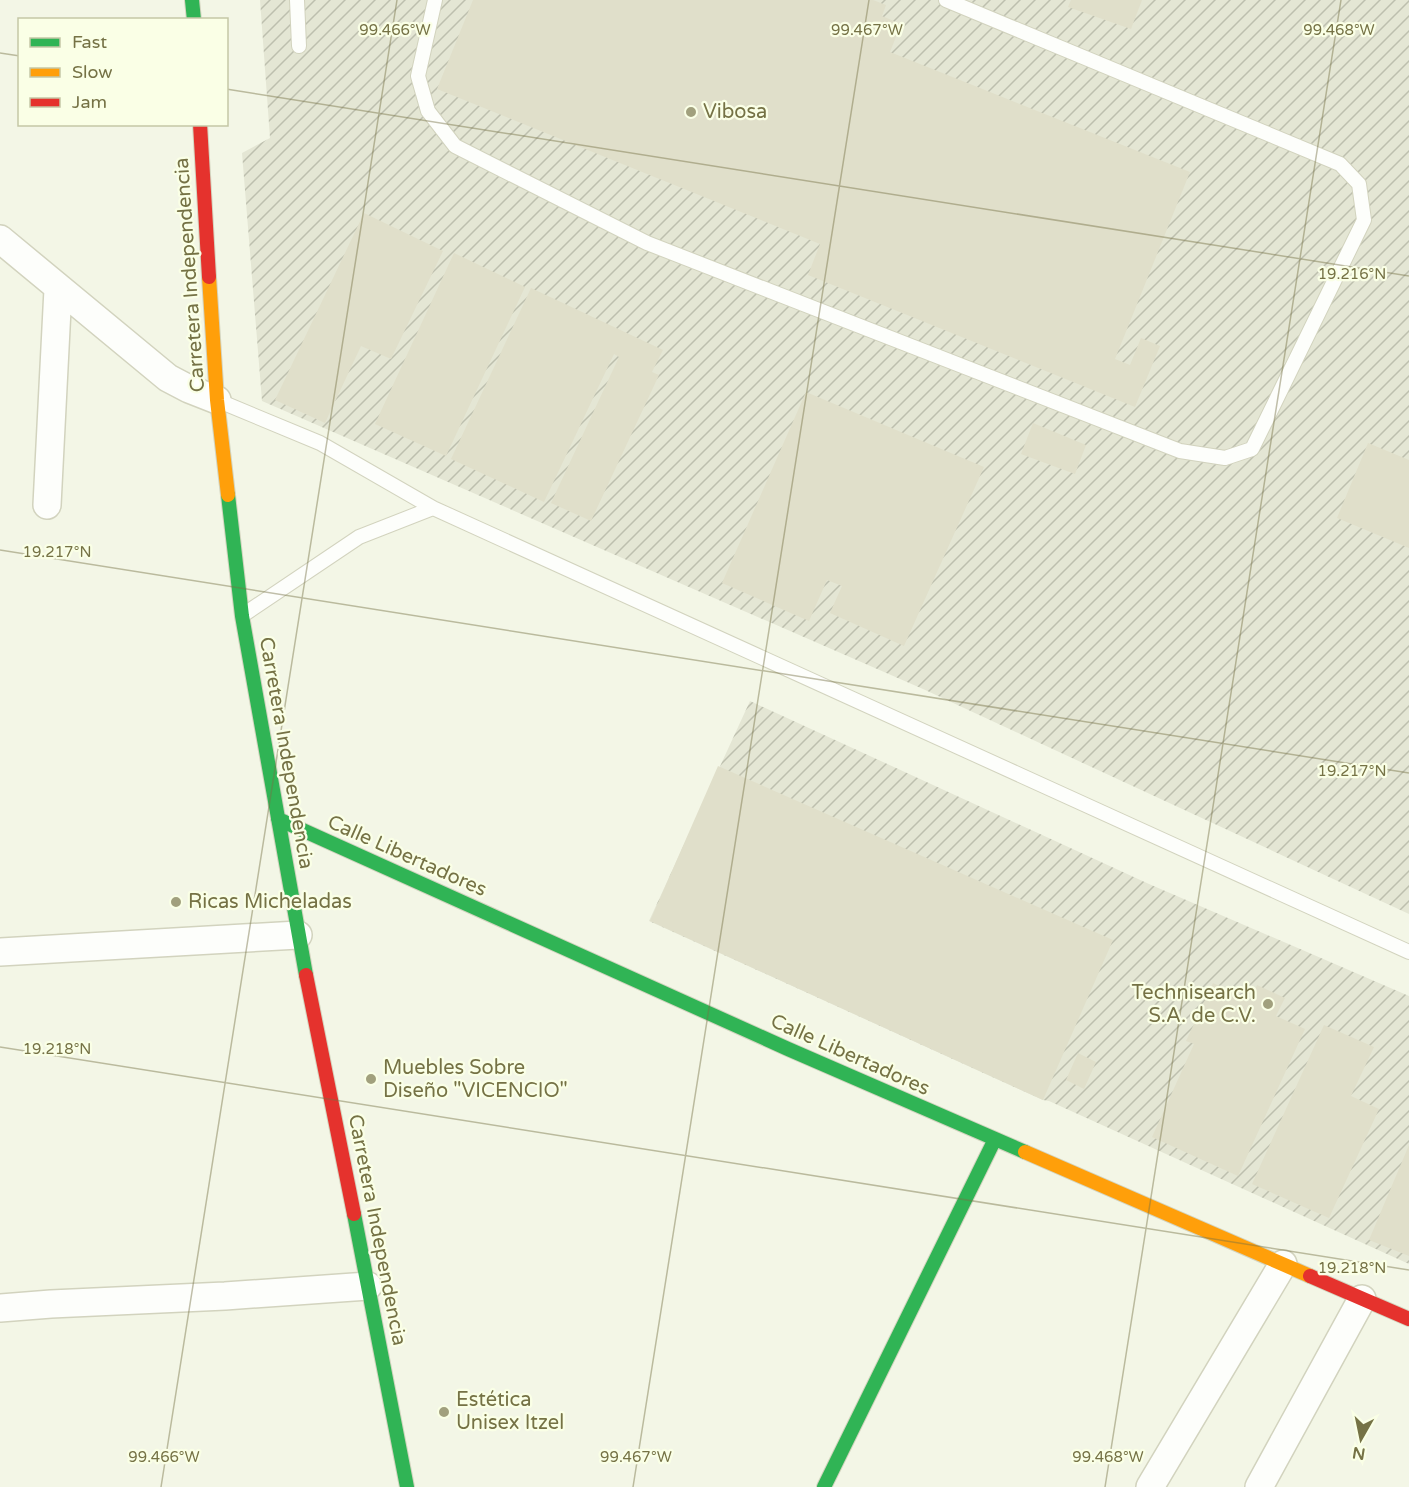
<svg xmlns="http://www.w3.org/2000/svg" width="1409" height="1487" font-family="'Varela Round',sans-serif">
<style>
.industrial{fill:url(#industrial-furrows)}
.building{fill:#e0dfca}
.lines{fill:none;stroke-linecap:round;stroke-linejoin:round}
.lane-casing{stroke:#d2d3be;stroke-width:16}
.street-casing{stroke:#d2d3be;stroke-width:30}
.fast-casing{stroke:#d3d4bf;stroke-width:16}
.slow-casing{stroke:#d3d4bf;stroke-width:16}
.jam-casing{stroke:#d3d4bf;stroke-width:16}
.lane{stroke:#fdfefb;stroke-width:14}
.street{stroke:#fdfefb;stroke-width:27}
.fast{stroke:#30b455;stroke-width:14}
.slow{stroke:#ff9f0a;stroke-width:14}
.jam{stroke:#e5322d;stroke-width:14}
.ticks{fill:none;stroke:#757245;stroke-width:1.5;stroke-opacity:0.45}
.poi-dot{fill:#a1a07d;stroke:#faffe6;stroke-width:2}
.labels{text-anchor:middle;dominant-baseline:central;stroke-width:4.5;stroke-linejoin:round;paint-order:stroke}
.poi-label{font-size:20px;fill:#757245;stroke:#faffe6;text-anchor:start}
.street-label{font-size:20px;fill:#757245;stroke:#faffe6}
.ticks-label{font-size:15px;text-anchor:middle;fill:#757245;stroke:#faffe6;stroke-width:4.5;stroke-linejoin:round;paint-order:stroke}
</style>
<defs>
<pattern id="industrial-furrows" width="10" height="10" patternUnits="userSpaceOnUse" patternTransform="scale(1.5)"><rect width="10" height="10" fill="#e4e6d4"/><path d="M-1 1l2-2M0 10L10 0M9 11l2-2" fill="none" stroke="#bdbfae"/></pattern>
</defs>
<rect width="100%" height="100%" fill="#f3f6e6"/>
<!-- industrial -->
<path class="industrial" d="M260,0h1149v914l-486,-225 -661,-288 -20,-248 28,-15z
M750,701l399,183 260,112v268l-360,-163 -6,-1 -394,-179z"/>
<!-- building -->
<path class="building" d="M473,0h400l13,5 -4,11 19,8 -11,28 300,120 -75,187 15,6 11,-27 19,8 -25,61 -327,-132 12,-31 -383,-155z
M1071,0h71l-11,29 -63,-22z
M364,213l79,38 -52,108 -30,-13 -36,77 -50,-23z
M454,253l71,34 -79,169 -71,-32z
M531,288l132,62 -11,22 7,3 -68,146 -40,-18 68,-146 -5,-3 -70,148 -93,-43z
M806,392l178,75 -80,179 -74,-33 12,-27 -15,-6 -18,41 -87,-38z
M1033,423l53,22 -11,29 -54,-20z
M1368,443l41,17v88l-72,-30z
M718,766l395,174 -70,160 -393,-179z
M1213,983l38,17 6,-15 28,13 -9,18 29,13 -67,147 -86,-39 42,-93 -8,-3z
M1324,1025l50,22 -23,49 28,13 -50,109 -77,-34z
M1078,1053l18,9 -12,27 -18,-9z
M1409,1145v111l-40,-16z"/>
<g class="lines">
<!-- lane casing -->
<g class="lane-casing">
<path id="lane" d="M297,0l2,46
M435,0l-17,76 10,35 27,35 192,97 533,208 45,7 27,-9 112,-229 -5,-36 -19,-20 -394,-164
M219,401l101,42 113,65 976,444
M243,615l116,-78 74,-29"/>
</g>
<!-- street casing -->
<g class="street-casing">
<path id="street" d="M0,239l168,139 21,11 28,11
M47,505l11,-216
M0,952l298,-17
M0,1308l51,-4 174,-8 143,-10
M1150,1487l133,-223
M1259,1487l103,-188"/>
</g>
<!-- fast casing -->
<g class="fast-casing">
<path id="fast" d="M192,0l2,20
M228,495l14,121 64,359
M278,819l510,230 237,103
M354,1214l53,273
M824,1487l171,-348"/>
</g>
<!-- slow casing -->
<g class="slow-casing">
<path id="slow" d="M209,277l8,123 11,95
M1025,1152l285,124"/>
</g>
<!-- jam casing -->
<g class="jam-casing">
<path id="jam" d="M200,124l9,153
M306,975l48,239
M1310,1276l99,43"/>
</g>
<!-- lane -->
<use href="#lane" class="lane"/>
<!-- street -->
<use href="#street" class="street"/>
<!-- fast -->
<use href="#fast" class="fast"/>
<!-- slow -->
<use href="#slow" class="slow"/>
<!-- jam -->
<use href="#jam" class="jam"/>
</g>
<!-- ticks -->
<path class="ticks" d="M0,53l20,3M226,89l1183,187M0,550l1409,223M0,1047l1409,223M161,1487l236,-1487M633,1487l236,-1487M1105,1487l236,-1487"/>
<!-- markers -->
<g class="poi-dot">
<circle cx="691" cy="112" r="6"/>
<circle cx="176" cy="902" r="6"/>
<circle cx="1268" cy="1004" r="6"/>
<circle cx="371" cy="1079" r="6"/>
<circle cx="444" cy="1412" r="6"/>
</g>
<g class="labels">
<!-- poi labels -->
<g class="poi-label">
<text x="703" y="112">Vibosa</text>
<text x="188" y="902">Ricas Micheladas</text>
<text x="1256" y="993" text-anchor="end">Technisearch<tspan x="1256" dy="23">S.A. de C.V.</tspan></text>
<text x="383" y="1068">Muebles Sobre<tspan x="383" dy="23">Diseño "VICENCIO"</tspan></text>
<text x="456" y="1400">Estética<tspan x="456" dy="23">Unisex Itzel</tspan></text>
</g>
<!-- street labels -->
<g class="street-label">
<text transform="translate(190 275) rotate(-94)">Carretera Independencia</text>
<text transform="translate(286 753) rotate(80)">Carretera Independencia</text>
<text transform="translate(407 856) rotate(24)">Calle Libertadores</text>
<text transform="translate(850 1055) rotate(24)">Calle Libertadores</text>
<text transform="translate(377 1230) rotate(79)">Carretera Independencia</text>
</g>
</g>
<g class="ticks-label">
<text x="395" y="35">99.466°W</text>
<text x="867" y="35">99.467°W</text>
<text x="1339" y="35">99.468°W</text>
<text x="1352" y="279">19.216°N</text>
<text x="57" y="557">19.217°N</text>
<text x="1352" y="776">19.217°N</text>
<text x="57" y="1054">19.218°N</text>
<text x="1352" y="1273">19.218°N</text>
<text x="164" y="1462">99.466°W</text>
<text x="636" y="1462">99.467°W</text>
<text x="1108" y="1462">99.468°W</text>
</g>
<!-- legend -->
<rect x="18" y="18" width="210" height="108" fill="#faffe6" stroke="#c5c7a6" stroke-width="1.5"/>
<rect x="30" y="38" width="30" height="9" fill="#30b455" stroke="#c5c7a6" stroke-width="1.5"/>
<text x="72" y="48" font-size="18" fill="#757245">Fast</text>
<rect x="30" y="68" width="30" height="9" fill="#ff9f0a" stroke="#c5c7a6" stroke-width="1.5"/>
<text x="72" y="78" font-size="18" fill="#757245">Slow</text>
<rect x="30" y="98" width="30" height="9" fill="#e5322d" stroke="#c5c7a6" stroke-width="1.5"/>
<text x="72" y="108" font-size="18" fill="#757245">Jam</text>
<!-- north arrow -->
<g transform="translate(1361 1439) rotate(189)" stroke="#faffe6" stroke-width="4.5" paint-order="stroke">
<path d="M0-4.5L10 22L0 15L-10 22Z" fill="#757245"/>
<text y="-9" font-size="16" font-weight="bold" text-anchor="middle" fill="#757245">N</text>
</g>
</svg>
